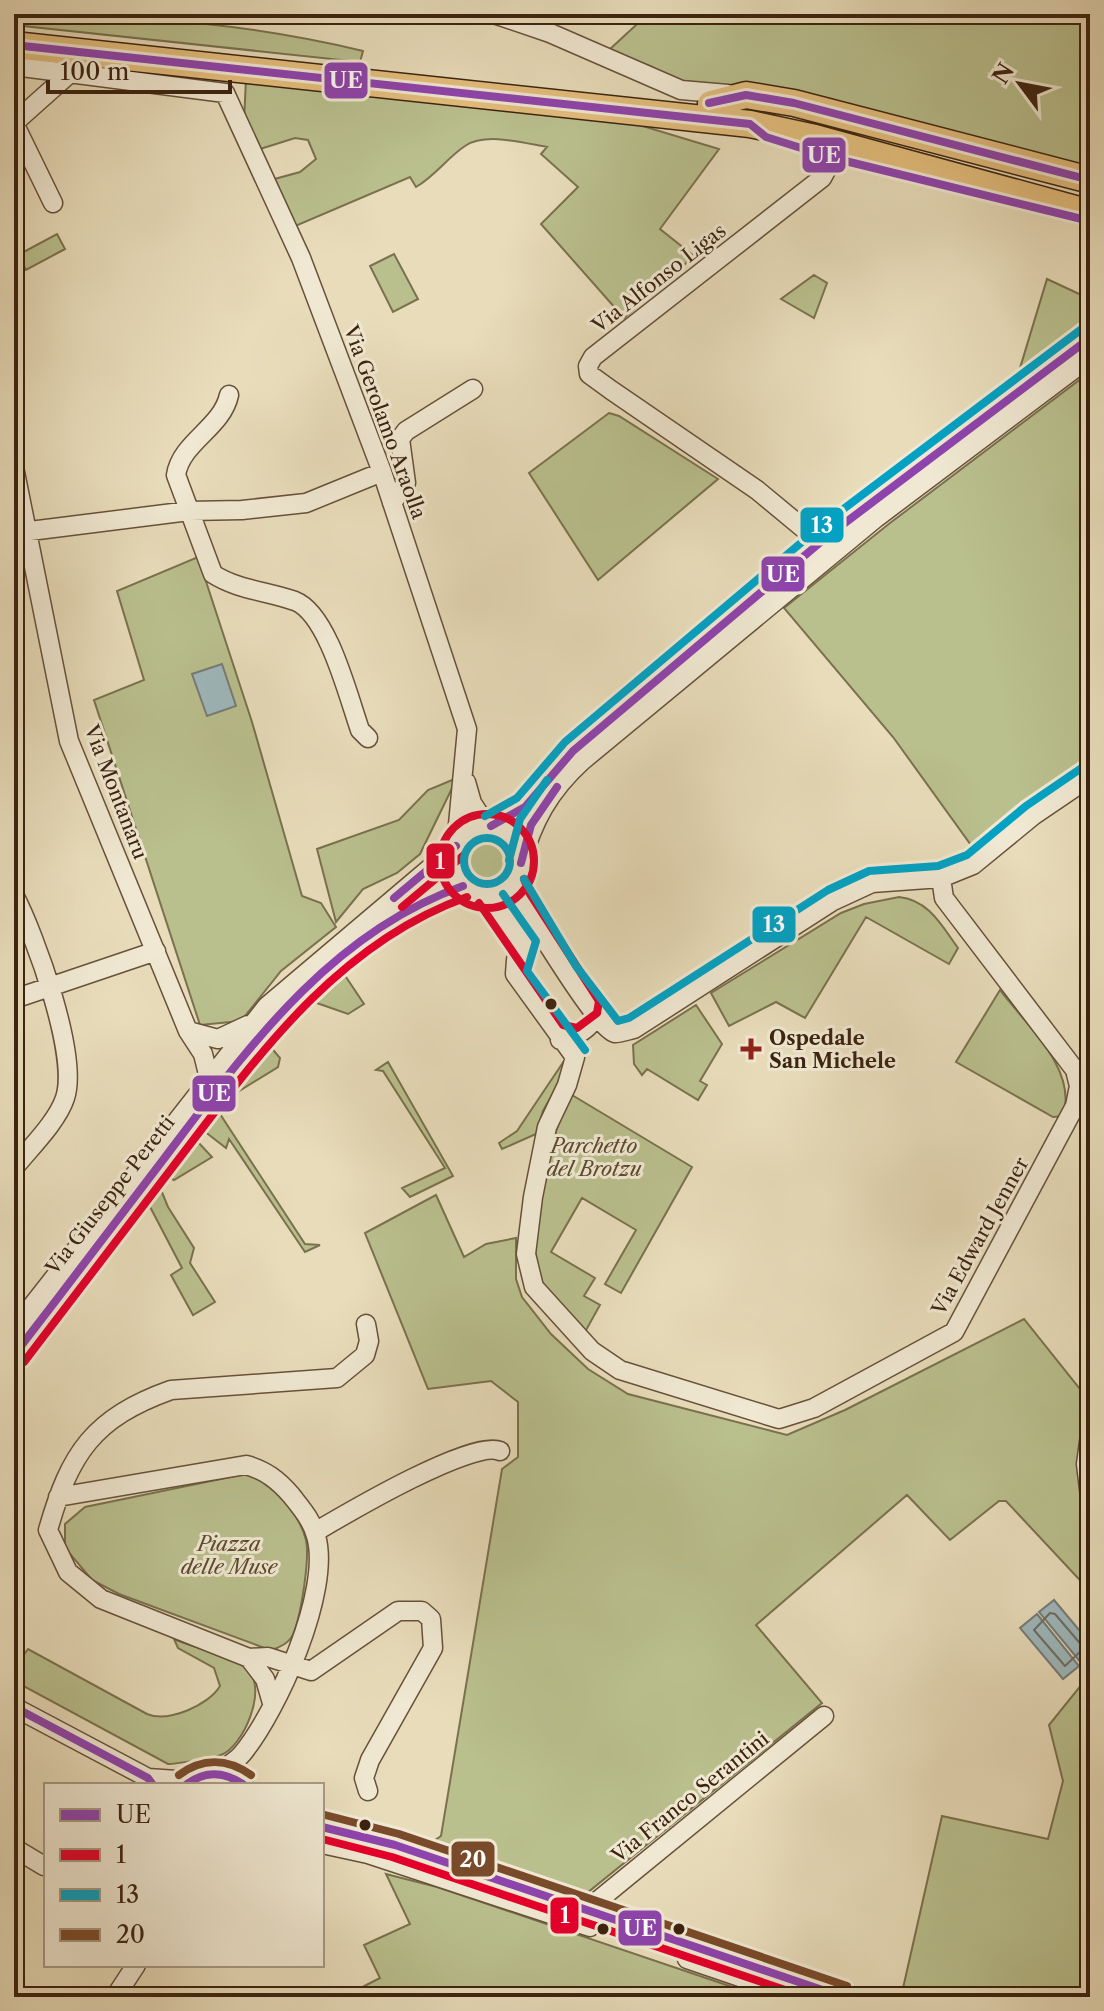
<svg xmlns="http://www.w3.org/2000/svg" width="1104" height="2011" font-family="'Libre Caslon Text',serif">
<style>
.green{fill:#b9bf8d;stroke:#7a714e;stroke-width:2}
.water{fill:#9eb8bc;stroke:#777c77;stroke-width:2}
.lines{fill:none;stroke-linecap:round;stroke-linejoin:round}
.shore{stroke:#6d6e66;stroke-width:2}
.minor-casing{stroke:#67513a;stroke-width:21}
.highway-casing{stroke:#3c2310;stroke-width:29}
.minor{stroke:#f0e8d2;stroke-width:18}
.highway{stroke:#e4be7d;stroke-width:26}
.bus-1-casing{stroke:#f0e8d2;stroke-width:14}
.bus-2-casing{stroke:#f0e8d2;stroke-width:14}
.bus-3-casing{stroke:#f0e8d2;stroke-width:14}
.bus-4-casing{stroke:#f0e8d2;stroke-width:14}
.bus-1{stroke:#8e44ad;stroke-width:8}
.bus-2{stroke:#e4002b;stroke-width:8}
.bus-3{stroke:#03a2c4;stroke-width:8}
.bus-4{stroke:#7a4b2a;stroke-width:8}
.bus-dot{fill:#3c2310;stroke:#f0e8d2;stroke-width:3}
.poi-dot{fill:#8f2418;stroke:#f0e8d2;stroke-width:3}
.labels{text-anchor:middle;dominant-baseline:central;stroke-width:6;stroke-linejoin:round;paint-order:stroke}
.street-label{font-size:20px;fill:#3c2310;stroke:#f0e8d2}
.poi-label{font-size:20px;font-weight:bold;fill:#3c2310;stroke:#f0e8d2;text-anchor:start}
.park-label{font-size:20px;font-style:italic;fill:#5b4a2f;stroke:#f0e8d2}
.line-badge{stroke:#f0e8d2;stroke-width:3}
.badge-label{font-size:22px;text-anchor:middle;font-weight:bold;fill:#fff}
</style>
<rect width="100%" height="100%" fill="#e8dcba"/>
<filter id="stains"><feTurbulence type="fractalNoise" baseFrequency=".0025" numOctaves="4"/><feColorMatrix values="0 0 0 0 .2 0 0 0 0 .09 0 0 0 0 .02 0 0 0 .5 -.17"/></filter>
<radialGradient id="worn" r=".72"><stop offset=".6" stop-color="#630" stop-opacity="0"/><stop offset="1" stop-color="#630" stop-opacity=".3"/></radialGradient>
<!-- green -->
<path class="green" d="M14,14c114,0 238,10 349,37l-3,11 -346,-37z
M648,14h426l10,12 6,-3v147l-322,-81 -98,-9 -18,-13 -43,-17z
M246,79l380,42 93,28 -59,80 34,27 -70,62 -83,-94 37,-37 -37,-33 6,-7c-23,-4 -62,-15 -82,-1 -18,12 -30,30 -49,41l-6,-10 -117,50 -22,-47 29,-8 16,-13 -8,-19 -13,-2 -38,12 -13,-29z
M57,234l8,15 -39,21 -8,-15z
M394,254l24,45 -25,13 -23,-46z
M814,275l13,8 -13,35 -33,-19z
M1047,279l43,20v24l-73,55z
M1090,372v396l-114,84 -83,-115 -109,-129 106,-85z
M609,413l10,3 99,63 -120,101 -69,-107z
M198,557l54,165 50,174 19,7 15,24 -55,44 -40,50 -41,4 -106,-325 50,-20 -27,-89z
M457,778l-37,76 -23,19 -34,16 -27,33 -19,-73 82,-29 29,-30z
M459 860a27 27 0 1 1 54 0a27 27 0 1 1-54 0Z
M899,897c30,3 43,29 59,51l-9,16 -83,-47 -61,101 -29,-16 -47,24 -18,-33 130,-80 23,-9z
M344,974l20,30 -16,10 -34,-12z
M1000,990c26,35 78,79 63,126l-10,1 -97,-55z
M696,1005l26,39 -22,37 7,4 -9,15 -51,-31 -5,6 -8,-11 -1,-19z
M269,1045l11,13 -2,9 -50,31z
M566,1058l3,7 -26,46 -7,23 -34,15 -3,-6 18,-12z
M388,1062l65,114 -43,21 -8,-9 43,-20 -62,-97 -7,-1z
M572,1095l120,72 -71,126 -16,-9 31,-54 -54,-32 -31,54 44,26 -11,18 16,9 -15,27c-13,-12 -30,-25 -40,-40 -25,-41 3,-158 27,-197z
M220,1114l85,130 15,1 -15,7 -76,-113 -3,9 -22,-17z
M196,1140l16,17 -38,23 -6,-3z
M159,1185l9,22 26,41 -4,15 25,39 -22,13 -22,-40 11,-7 -35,-67z
M436,1195l28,62 22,-13 30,-6v41l6,18 29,37 37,35 40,25 159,41 58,-25 179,-91 56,70 10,-8v210l-84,-90h-7l-49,39 -43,-45 -151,130 66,78 -240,194 -153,-53 12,-8 61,-367 16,-12v-55l-27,-21 -63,8 -63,-156z
M245,1474c26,8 54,38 61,66 4,19 -5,74 -12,92 -3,10 -14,16 -24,18l-151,-56 -27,-14 -27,-32v-24l20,-17z
M174,1639c18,8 61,18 74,31 20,19 -5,77 -27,85 -7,3 -46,9 -53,9l-154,-83v-13l14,-19 119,65c21,9 62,-9 73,-28l-6,-18 -36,-20z
M1090,1674v323h-189l41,-181 106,23 15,-58 -14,-56z
M386,1874l51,13 325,110h-419l37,-19 -16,-33 46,-21z"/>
<!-- water -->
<path class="water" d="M222,664l14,42 -29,10 -15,-42z
M1054,1600l36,43v14l-8,7 -43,-52z
M1037,1614l42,52 -16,13 -43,-51z"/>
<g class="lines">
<!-- shore -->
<path class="shore" d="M1050,1613l5,1 29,34 -19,18 -31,-36z"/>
<!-- minor casing -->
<g class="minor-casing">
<path id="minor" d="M494,14l56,19 131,57 47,4
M1085,14l5,6
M14,66l211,27 76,165 81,214 85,257 -11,117 -189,160 -253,323
M14,123l39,80
M14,123l55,-49
M229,395c-7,33 -48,47 -53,80l37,99c25,16 54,17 82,27 33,13 53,95 65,129l8,8
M14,467l55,274 119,290 15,23 6,24
M392,503l14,-20 -6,-44 6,-8 67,-42
M14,533l175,-22 53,-1 64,-7 76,-31
M821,543l-64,-53 -146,-100 -22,-16 -1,-8 5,-9 229,-179 11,-20
M466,782l6,21 15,23
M491,826l34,-19 48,-56 256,-216 261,-197
M452 861a35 35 0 1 1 70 0a35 35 0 1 1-70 0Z
M521,863c12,-42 28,-72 61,-102l294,-243 214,-161
M513,883l6,16c13,19 80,132 96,134 5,0 14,-3 19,-4l199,-128 39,-18 69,-5 32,-13 61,-50 56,-38
M14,895c21,40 65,161 51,203 -8,24 -35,50 -51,70
M489,896l36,49 -9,15 -1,14 60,83 -8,28 -20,42 -14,70 -7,57 8,33 58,64 28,19 159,49 35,-11 140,-76 121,-226 4,-20 -4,-16 -131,-172 -3,-20
M14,999l142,-48
M188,1031l30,8 30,-14
M560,1040c14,-3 29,-10 36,-24
M254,1042c33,-47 122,-118 173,-145 10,-5 24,-7 36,-11
M366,1324l3,17 -4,14 -28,23 -166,12c-78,28 -101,63 -123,140l20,42 33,27 148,59 19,-1 43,14 87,-60h24l9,8 2,29 -63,112 -6,18 4,13
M14,1355l222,-290
M1090,1435l-4,29 4,33
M58,1497l188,-32c19,5 32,15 45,30 10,13 21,25 25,41 16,54 -39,176 -74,218 -6,7 -16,13 -24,19
M315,1532c29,-17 157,-93 185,-81
M249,1658l16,21 7,24
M14,1707l134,71 5,7
M148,1778l43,3
M186,1785c18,-16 40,-15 58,0
M322,1827l73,18 448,152
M322,1844l46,10 222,73
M14,1848l30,18 2,-2
M584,1912l240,-196
M687,1959l111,38
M115,1997l21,-32"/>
</g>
<!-- highway casing -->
<g class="highway-casing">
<path id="highway" d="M14,45l736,79 65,14 275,75
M711,104l35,-9 48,8 296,77"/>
</g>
<!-- minor -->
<use href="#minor" class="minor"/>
<!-- highway -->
<use href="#highway" class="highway"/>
<!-- bus-1 casing -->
<g class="bus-1-casing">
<path id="bus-1" d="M14,45l736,79 16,13 67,21 257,63
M709,103l37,-8 48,8 296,77
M491,826l34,-19 48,-56 256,-216 261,-197
M521,863l10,-38 26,-38
M394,898l62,-52
M14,1355c51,-66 101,-132 152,-199 82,-108 164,-223 297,-270
M14,1707l134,71 5,7
M186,1785c19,-15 38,-14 58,0
M322,1827l73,18 448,152"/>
</g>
<!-- bus-2 casing -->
<g class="bus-2-casing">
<path id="bus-2" d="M440 861a47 47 0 1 1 94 0a47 47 0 1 1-94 0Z
M479,903l84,122 14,3 20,-15 2,-12 -69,-107 -6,-15
M402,907l62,-52
M24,1362c50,-66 101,-132 151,-198 81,-106 161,-220 292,-267
M322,1839l70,18 414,140"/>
</g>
<!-- bus-3 casing -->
<g class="bus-3-casing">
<path id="bus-3" d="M485,816l32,-18 48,-56 256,-216 262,-198
M464 861a23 23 0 1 1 46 0a23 23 0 1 1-46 0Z
M509,860l11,-41 27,-39
M524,879l52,87 42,55 11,-3 199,-128 41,-19 69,-5 29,-11 59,-49 57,-39
M503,894l33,47 -9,30 58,79"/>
</g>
<!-- bus-4 casing -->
<g class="bus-4-casing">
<path id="bus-4" d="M179,1775c23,-17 48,-17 72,0
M325,1815l74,19 448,152"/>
</g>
<!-- bus-1 -->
<use href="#bus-1" class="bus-1"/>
<!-- bus-2 -->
<use href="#bus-2" class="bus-2"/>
<!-- bus-3 -->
<use href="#bus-3" class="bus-3"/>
<!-- bus-4 -->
<use href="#bus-4" class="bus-4"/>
</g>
<!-- markers -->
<g class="bus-dot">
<circle cx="551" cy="1004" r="7"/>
<circle cx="365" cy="1825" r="7"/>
<circle cx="603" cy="1929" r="7"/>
<circle cx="679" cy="1929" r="7"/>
</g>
<path class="poi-dot" d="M747 1037h8v8h8v8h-8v8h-8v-8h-8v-8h8z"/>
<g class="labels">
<!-- street labels -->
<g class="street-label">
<text transform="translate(659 278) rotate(-38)">Via Alfonso Ligas</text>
<text transform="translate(385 422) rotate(70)">Via Gerolamo Araolla</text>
<text transform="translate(116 792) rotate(69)">Via Montanaru</text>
<text transform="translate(110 1195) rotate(-52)">Via Giuseppe Peretti</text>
<text transform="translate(980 1236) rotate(-61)">Via Edward Jenner</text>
<text transform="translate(690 1797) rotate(-39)">Via Franco Serantini</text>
</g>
<!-- poi labels -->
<g class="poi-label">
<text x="769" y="1038">Ospedale<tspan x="769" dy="23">San Michele</tspan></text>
</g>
<!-- park labels -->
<g class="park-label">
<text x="594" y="1146">Parchetto<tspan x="594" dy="23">del Brotzu</tspan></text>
<text x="229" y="1544">Piazza<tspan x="229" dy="23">delle Muse</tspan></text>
</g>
</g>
<g class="line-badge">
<rect x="323" y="61" width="46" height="39" rx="8" fill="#8e44ad"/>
<rect x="801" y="136" width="46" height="38" rx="8" fill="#8e44ad"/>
<rect x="799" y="506" width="46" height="38" rx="8" fill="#03a2c4"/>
<rect x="760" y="555" width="46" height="38" rx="8" fill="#8e44ad"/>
<rect x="425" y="842" width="31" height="38" rx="8" fill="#e4002b"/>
<rect x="751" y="905" width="46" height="39" rx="8" fill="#03a2c4"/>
<rect x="191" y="1074" width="46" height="39" rx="8" fill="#8e44ad"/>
<rect x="450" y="1840" width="46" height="38" rx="8" fill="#7a4b2a"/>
<rect x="549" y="1896" width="31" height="39" rx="8" fill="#e4002b"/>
<rect x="617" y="1909" width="46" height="38" rx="8" fill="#8e44ad"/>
</g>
<g class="badge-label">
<text x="346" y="88">UE</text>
<text x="824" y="163">UE</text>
<text x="822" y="533">13</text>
<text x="783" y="582">UE</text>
<text x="440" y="869">1</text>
<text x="774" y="932">13</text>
<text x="214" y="1101">UE</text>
<text x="473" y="1867">20</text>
<text x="565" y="1923">1</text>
<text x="640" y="1936">UE</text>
</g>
<!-- margin -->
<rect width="1104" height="2011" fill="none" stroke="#e8dcba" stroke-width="48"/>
<rect x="16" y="16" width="1072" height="1979" fill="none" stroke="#3c2310" stroke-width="4"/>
<rect x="24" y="24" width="1056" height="1963" fill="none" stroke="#3c2310" stroke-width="2"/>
<!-- legend -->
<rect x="44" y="1783" width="280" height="184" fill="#f0e8d2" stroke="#a89984" stroke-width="2"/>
<rect x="60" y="1809" width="40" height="12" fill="#8e44ad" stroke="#a89984" stroke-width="2"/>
<text x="116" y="1823" font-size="24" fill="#3c2310">UE</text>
<rect x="60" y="1849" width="40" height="12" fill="#e4002b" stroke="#a89984" stroke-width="2"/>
<text x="116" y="1863" font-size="24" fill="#3c2310">1</text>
<rect x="60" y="1889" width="40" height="12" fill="#03a2c4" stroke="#a89984" stroke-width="2"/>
<text x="116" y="1903" font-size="24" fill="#3c2310">13</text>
<rect x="60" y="1929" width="40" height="12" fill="#7a4b2a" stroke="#a89984" stroke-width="2"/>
<text x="116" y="1943" font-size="24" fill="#3c2310">20</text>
<!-- north arrow -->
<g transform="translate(1020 84) rotate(302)" stroke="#f0e8d2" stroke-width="6" paint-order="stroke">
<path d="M0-6L14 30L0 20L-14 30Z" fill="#3c2310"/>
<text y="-12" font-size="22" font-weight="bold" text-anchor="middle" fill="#3c2310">N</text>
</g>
<!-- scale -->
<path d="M48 80v12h182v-12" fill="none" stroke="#3c2310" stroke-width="4"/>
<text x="60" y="80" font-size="24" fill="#3c2310" stroke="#f0e8d2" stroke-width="6" paint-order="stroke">100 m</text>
<rect width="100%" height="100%" filter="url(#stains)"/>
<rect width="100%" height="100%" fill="url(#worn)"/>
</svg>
